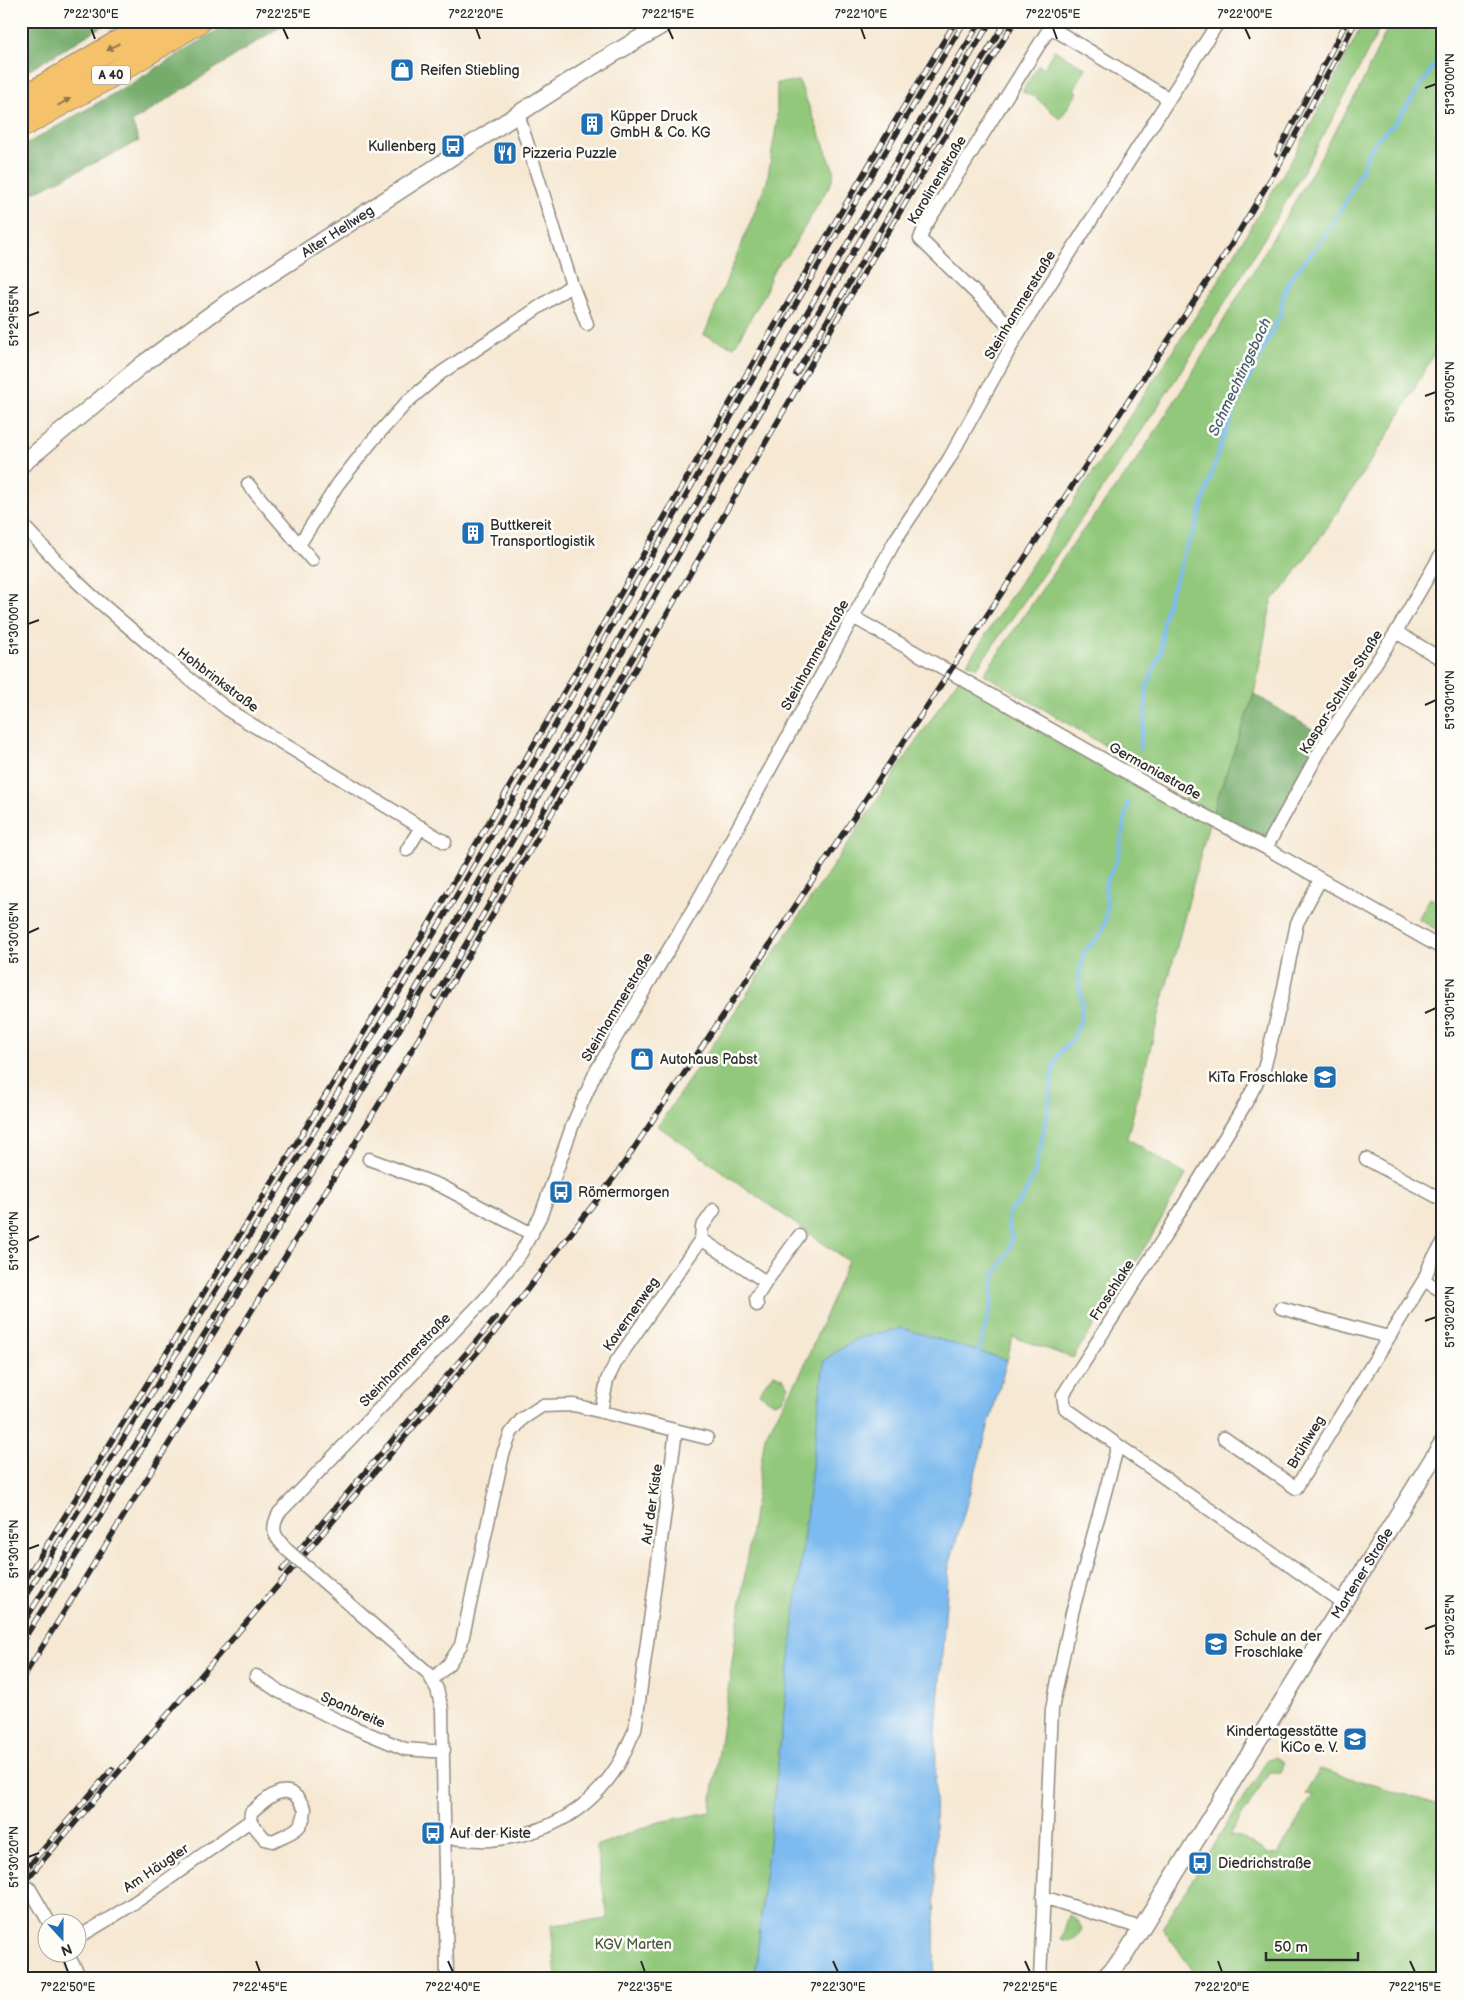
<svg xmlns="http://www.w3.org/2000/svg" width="1464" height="2000" font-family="'Balsamiq Sans',sans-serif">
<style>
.green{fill:#92c87b;stroke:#5e7a53}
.forest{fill:#75ac6b;stroke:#506c4b}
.water{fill:#7bbaef;stroke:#53728d}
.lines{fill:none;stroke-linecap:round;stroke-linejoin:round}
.stream{stroke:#7bbaef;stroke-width:4}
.minor-casing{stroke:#908a7f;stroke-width:15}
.tertiary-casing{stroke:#908a7f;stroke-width:19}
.motorway-casing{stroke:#908a7f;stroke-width:26}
.minor{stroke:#fff;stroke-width:12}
.tertiary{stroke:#fff;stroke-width:16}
.motorway{stroke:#f5c16b;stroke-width:24}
.rail-casing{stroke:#2b2b2b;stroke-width:5.5}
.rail{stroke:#fdfcf7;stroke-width:4;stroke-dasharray:11;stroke-linecap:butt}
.minor-bridge-casing{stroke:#908a7f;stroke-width:15;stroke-linecap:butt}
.minor-bridge{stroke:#fff;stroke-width:12}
.oneway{fill:#90764b}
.ticks{fill:none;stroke:#2b2b2b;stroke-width:2}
.labels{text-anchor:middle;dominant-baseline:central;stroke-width:5;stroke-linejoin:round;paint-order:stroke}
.shield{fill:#fdfcf7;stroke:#6a6a68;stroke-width:1}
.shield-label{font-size:12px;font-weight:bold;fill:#2b2b2b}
.poi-label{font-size:14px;fill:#2b2b2b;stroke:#fdfcf7;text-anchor:start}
.street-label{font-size:14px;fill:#2b2b2b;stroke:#fdfcf7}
.park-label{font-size:14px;fill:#4a5a43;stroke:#fdfcf7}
.water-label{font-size:15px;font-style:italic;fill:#475d70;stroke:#fdfcf7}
.neatline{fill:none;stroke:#2b2b2b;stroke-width:2}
.ticks-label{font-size:12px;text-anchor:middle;fill:#2b2b2b}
</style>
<rect width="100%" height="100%" fill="#fdfcf7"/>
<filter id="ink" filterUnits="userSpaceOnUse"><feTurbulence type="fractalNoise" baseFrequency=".02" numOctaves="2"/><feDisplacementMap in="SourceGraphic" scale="10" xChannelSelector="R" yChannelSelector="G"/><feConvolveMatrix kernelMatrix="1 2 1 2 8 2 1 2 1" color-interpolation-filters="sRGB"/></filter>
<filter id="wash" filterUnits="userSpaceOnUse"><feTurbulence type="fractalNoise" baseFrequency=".0096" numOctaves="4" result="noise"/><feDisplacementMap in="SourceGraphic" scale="20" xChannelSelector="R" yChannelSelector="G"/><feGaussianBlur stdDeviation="1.12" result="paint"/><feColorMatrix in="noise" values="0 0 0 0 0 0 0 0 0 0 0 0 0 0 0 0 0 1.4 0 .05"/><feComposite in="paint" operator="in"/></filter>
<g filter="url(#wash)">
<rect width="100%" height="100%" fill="#f6e8d3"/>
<!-- green -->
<path class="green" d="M1364,21h19c-112,229 -259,439 -406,647l-10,-5 244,-370 87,-144z
M1391,21h52v317l-52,92 -62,95 -47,66 -10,8 -18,95 -44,125 -83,319 59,37 -36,64 -77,119 -60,-21 -6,23 -5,-1 -239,535 -8,85h-199l-5,-54 57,-6 -12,-73 63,-24 51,-10 55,-376 36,-63 47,-112 -190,-135 301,-448 225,127 1,-12 -201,-119 93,-136 59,-77 49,-76 122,-204 52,-92z
M1054,50l32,18 -12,22 4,2 -18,27 -25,-22 -13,-5 16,-27 6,3z
M799,81l35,90 -2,10 -44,74c-11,7 -20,24 -22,37l-32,55 -30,-12 63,-153 10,-61v-38z
M1430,898l13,7v28l-25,-14z
M774,1374l9,4 6,8 -7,14 -8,3 -15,-10 10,-15z
M1274,1757l9,5v6l-2,5h-12l-40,63 12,1 26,16 11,1 35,-59 -8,-1 15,-25 123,37v173h-244l-37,-51 106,-169z
M1069,1916l9,5 4,8c-6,10 -9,14 -21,10z"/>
<!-- forest -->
<path class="forest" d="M21,21h90l-90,54z
M232,21h57l-157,101 7,19 -118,58v-52l113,-65z
M1254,694l73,44 -61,110 -56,-29z"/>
<!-- water -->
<path class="water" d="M902,1328l105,32 -58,206 -13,163 -2,250h-179l8,-85 61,-534 33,-22z"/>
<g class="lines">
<!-- stream -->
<path class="stream" d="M1139,748l5,-23 3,-38 14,-35 2,-31 7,-27 9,-22 6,-23 9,-17 26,-85 16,-42 45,-92 3,-21 7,-14 32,-40 16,-25 12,-21 19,-42 8,-12 15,-13 12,-16 38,-57
M978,1354l14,-52 2,-26 15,-26 3,-13 -4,-11 1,-14 5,-6 6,-3 14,-28 14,-63 4,-37 4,-15 5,-9 12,-11 8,-22 1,-14 -3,-28 5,-25 15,-14 6,-15 2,-18 -2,-19 13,-27 10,-55"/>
</g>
</g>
<g filter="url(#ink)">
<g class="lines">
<!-- minor casing -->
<g class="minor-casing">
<path id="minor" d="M1050,27l119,72
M518,114l54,171 15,39
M1018,334l-98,-95 4,-11 130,-207
M248,484l64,76
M21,523l41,44 27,26 93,80 49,39 214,130
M299,545l39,-61 34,-43 35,-39 34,-29 131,-88
M853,617l315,179 98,52 177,101
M1396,632l47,28
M1266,848l61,-110 69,-106 47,-81
M407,850l14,-23
M1320,880l-23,43 -15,74 -18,72 -20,37 -79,130 -102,159 2,13 278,195
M369,1159l72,27 91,48
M1366,1159l77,41
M701,1239l65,43 33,-46
M1424,1280l19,12
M757,1305l-1,-7 10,-16
M1281,1308l107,29
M601,1412l6,-32 9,-18 85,-123 1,-12 12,-17
M1224,1438l72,50 128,-208 7,-18 12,-19
M287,1550c-13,-14 -17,-20 -8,-37l206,-214 36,-46 20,-38 32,-91 23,-53 100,-167 200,-365 53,-80 69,-125 201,-313
M308,1568l120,105 9,16 5,20 5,270
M256,1676l22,15 65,32 62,26 26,2 13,-1
M432,1680l16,-15 13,-20 42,-191 8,-21 11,-14 20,-13 32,-1 133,33
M444,1838c15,0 31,3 46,2 55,-5 99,-28 128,-75 7,-11 11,-24 17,-35l41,-299
M21,1882l9,7 19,33
M1043,1897l98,31
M78,1937c60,-33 116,-77 172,-116l1,-9c11,-8 27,-27 42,-18 5,2 9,11 12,15 -1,22 -15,23 -32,32l-8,-2 -15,-18
M66,1952l15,27
M1040,1979l12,-270 20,-96 46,-168"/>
</g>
<!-- tertiary casing -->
<g class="tertiary-casing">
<g id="tertiary">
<path id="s1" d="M21,465l122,-101 85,-62 290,-188 75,-48 76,-45"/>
<path id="s2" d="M1103,1979l20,-21 320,-516"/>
</g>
</g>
<!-- motorway casing -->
<g class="motorway-casing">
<path id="motorway" d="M21,100l134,-79
M21,126l87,-49 91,-56"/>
</g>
<!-- minor -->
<use href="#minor" class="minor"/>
<!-- tertiary -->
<use href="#tertiary" class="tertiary"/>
<!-- motorway -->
<use href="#motorway" class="motorway"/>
<!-- rail casing -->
<g class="rail-casing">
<path id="rail" d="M1277,154l70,-133
M796,374l144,-246 66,-107
M435,997l213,-365
M282,1570l214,-252
M21,1587c136,-221 276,-440 408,-663 178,-300 344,-606 527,-903
M21,1603c146,-236 296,-471 437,-710 170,-290 330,-586 507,-872
M21,1627c144,-231 291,-461 429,-696 178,-303 347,-611 531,-910
M21,1644c172,-278 345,-554 510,-835 155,-262 301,-529 460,-788
M21,1681c150,-242 303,-483 449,-728 184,-310 356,-625 545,-932
M22,1874l90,-105
M21,1886l472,-552 123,-159 106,-158 509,-772 48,-80 77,-144"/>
</g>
<!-- rail -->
<use href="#rail" class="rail"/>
<!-- minor-bridge casing -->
<g class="minor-bridge-casing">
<path id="minor-bridge" d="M287,1550l21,18"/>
</g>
<!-- minor-bridge -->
<use href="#minor-bridge" class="minor-bridge"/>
</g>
<!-- one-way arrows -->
<defs><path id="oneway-solid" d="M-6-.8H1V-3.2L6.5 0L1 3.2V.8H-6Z" transform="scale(1.25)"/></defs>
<g class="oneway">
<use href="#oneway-solid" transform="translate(113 47) rotate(149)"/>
<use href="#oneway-solid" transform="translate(64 102) rotate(-30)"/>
</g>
</g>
<!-- ticks -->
<path class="ticks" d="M91,28l4,11M283,28l5,11M476,28l4,11M668,28l5,11M861,28l4,11M1053,28l4,11M1245,28l5,11M1425,88l11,-4M28,316l11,-4M1425,396l11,-4M28,624l11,-4M1425,705l11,-5M28,933l11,-5M1425,1013l11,-5M28,1241l11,-5M1425,1321l11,-4M28,1549l11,-4M1425,1629l11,-4M28,1857l11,-4M64,1961l4,11M256,1961l4,11M448,1961l5,11M641,1961l4,11M833,1961l5,11M1025,1961l5,11M1218,1961l4,11M1410,1961l5,11"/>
<!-- icons -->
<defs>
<g id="shop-square" transform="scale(1.25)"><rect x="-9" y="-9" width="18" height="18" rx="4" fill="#1f6fb2" stroke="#fdfcf7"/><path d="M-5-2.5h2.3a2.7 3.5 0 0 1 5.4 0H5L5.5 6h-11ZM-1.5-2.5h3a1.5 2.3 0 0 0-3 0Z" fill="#fff"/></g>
<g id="building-square" transform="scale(1.25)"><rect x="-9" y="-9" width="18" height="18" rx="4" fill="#1f6fb2" stroke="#fdfcf7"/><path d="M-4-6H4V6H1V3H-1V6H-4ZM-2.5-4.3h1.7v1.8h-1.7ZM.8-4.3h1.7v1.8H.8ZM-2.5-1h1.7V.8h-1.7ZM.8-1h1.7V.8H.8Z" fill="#fff"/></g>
<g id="bus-square" transform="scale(1.25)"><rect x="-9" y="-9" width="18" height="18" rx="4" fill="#1f6fb2" stroke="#fdfcf7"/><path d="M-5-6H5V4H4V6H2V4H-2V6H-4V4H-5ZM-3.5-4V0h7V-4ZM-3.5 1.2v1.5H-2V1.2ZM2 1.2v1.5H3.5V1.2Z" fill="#fff"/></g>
<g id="restaurant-square" transform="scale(1.25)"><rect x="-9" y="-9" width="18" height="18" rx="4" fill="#1f6fb2" stroke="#fdfcf7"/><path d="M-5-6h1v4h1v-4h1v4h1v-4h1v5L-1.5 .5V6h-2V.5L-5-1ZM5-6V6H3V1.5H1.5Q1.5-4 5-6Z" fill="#fff"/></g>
<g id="school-square" transform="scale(1.25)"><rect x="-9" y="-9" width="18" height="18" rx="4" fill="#1f6fb2" stroke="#fdfcf7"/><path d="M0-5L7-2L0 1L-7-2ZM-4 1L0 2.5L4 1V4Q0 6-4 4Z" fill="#fff"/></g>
</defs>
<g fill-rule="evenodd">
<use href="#shop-square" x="402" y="70"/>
<use href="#building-square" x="592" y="124"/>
<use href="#bus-square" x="453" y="146"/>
<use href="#restaurant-square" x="505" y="153"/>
<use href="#building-square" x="473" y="533"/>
<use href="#shop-square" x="642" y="1059"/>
<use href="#school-square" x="1325" y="1077"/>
<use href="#bus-square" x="561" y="1192"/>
<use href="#school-square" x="1216" y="1644"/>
<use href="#school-square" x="1355" y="1739"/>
<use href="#bus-square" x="433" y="1833"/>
<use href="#bus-square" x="1200" y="1863"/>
</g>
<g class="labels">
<!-- shield labels -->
<rect class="shield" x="92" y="65.5" width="38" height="19" rx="4"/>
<g class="shield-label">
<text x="111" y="75">A 40</text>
</g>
<!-- poi labels -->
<g class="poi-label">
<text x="420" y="70">Reifen Stiebling</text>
<text x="610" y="116">Küpper Druck<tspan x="610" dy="16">GmbH &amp; Co. KG</tspan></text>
<text x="436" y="146" text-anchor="end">Kullenberg</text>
<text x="522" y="153">Pizzeria Puzzle</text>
<text x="490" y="525">Buttkereit<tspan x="490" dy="16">Transportlogistik</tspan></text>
<text x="660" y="1059">Autohaus Pabst</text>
<text x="1308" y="1077" text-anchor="end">KiTa Froschlake</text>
<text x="578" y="1192">Römermorgen</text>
<text x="1234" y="1636">Schule an der<tspan x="1234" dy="16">Froschlake</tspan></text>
<text x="1338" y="1731" text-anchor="end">Kindertagesstätte<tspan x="1338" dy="16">KiCo e. V.</tspan></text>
<text x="450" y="1833">Auf der Kiste</text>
<text x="1218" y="1863">Diedrichstraße</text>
</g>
<!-- street labels -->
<g class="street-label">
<text transform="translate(937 180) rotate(-59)">Karolinenstraße</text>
<text stroke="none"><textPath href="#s1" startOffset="394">Alter Hellweg</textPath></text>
<text transform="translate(1020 305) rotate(-59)">Steinhammerstraße</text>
<text transform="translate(815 655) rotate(-61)">Steinhammerstraße</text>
<text transform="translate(218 680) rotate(37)">Hohbrinkstraße</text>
<text transform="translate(1341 692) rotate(-58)">Kaspar-Schulte-Straße</text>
<text transform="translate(1155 771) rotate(29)">Germaniastraße</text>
<text transform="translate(617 1007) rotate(-59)">Steinhammerstraße</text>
<text transform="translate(1112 1290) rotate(-57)">Froschlake</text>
<text transform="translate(631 1314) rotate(-55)">Kavernenweg</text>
<text transform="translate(405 1360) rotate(-46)">Steinhammerstraße</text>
<text transform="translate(1306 1442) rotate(-59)">Brühlweg</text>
<text transform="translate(652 1504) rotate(-82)">Auf der Kiste</text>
<text stroke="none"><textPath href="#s2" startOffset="482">Martener Straße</textPath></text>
<text transform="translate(353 1710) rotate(24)">Spanbreite</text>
<text transform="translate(156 1868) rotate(-34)">Am Häugter</text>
</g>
<!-- park labels -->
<g class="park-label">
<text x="633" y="1944">KGV Marten</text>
</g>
<!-- water labels -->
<g class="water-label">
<text transform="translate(1240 377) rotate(-65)">Schmechtingsbach</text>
</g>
</g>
<!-- margin -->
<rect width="1464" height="2000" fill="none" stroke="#fdfcf7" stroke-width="55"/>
<!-- north arrow -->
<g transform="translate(62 1938) rotate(159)"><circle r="24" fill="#fdfcf7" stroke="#a9a8a5"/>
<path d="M0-4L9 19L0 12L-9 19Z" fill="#1f6fb2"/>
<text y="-8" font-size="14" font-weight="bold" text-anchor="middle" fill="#2b2b2b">N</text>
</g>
<!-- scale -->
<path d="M1266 1952v8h92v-8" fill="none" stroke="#2b2b2b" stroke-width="2.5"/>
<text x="1274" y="1952" font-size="15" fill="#2b2b2b" stroke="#fdfcf7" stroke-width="4" paint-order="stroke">50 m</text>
<rect x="28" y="28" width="1408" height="1944" class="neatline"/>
<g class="ticks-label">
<text x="91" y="18">7°22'30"E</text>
<text x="283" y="18">7°22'25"E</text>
<text x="476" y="18">7°22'20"E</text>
<text x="668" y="18">7°22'15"E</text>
<text x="861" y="18">7°22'10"E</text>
<text x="1053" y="18">7°22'05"E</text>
<text x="1245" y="18">7°22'00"E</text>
<text transform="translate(1450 84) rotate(-90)" y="4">51°30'00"N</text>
<text transform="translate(14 316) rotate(-90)" y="4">51°29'55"N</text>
<text transform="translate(1450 392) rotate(-90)" y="4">51°30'05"N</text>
<text transform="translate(14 624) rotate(-90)" y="4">51°30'00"N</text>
<text transform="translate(1450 700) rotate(-90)" y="4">51°30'10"N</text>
<text transform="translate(14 933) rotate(-90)" y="4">51°30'05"N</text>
<text transform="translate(1450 1008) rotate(-90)" y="4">51°30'15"N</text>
<text transform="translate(14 1241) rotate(-90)" y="4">51°30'10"N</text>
<text transform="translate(1450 1317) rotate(-90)" y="4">51°30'20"N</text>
<text transform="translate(14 1549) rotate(-90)" y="4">51°30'15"N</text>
<text transform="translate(1450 1625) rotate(-90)" y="4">51°30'25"N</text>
<text transform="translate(14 1857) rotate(-90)" y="4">51°30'20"N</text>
<text x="68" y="1991">7°22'50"E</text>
<text x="260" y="1991">7°22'45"E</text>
<text x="453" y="1991">7°22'40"E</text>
<text x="645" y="1991">7°22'35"E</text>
<text x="838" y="1991">7°22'30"E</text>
<text x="1030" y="1991">7°22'25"E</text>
<text x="1222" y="1991">7°22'20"E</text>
<text x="1415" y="1991">7°22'15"E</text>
</g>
</svg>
